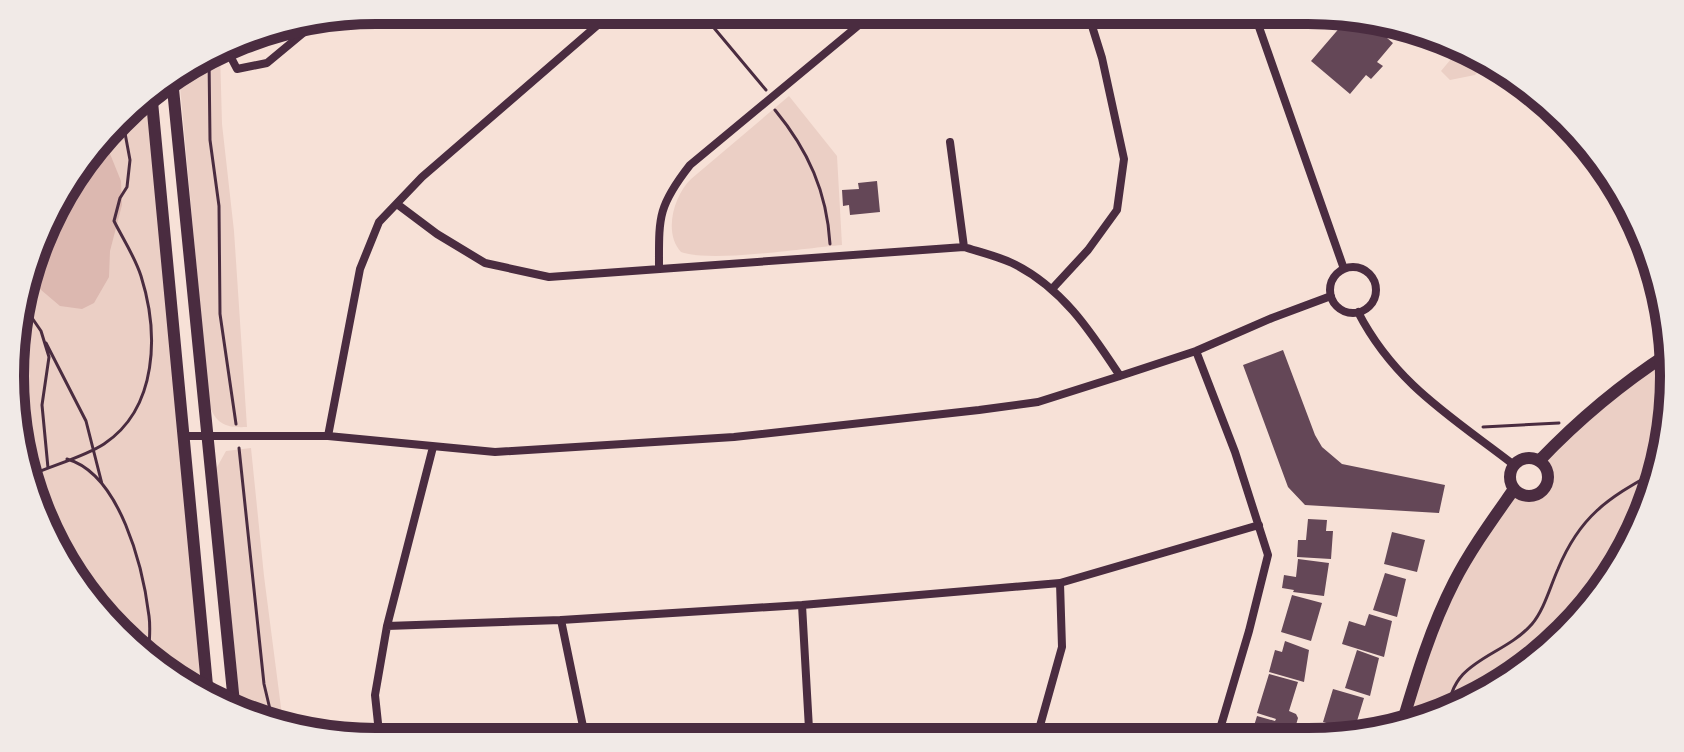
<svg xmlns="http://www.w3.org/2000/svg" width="1684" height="752" font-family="'Noto Serif',serif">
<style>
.green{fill:#ebcfc5}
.water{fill:#dcb8b0}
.building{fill:#644757}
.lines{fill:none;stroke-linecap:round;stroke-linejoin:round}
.path{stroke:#4a2c40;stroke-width:3}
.minor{stroke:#4a2c40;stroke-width:8}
.secondary{stroke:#4a2c40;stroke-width:12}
.rim{fill:none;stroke:#4a2c40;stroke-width:10}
</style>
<rect width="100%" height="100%" fill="#f7e1d7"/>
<!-- green -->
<path class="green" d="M1461,47l25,16 -11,12 -25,5 -9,-9z
M220,52l2,72 12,107 13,196c-20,1 -31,-2 -38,-23l-30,-329z
M151,91l57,605 -74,-45 -75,-92 -46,-135 4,-119 42,-112 76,-92z
M789,96l48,60 5,89c-36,3 -131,18 -161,7 -18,-19 -7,-57 10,-73z
M1669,353l5,23 -28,140 -47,82 -68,68 -83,48 -47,13 39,-115 74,-123c22,17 44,-8 25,-28z
M251,448l13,128 19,147 -41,-8 -3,-21 -23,-225 10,-18z"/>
<!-- water -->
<path class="water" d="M104,139l17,42 1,24 -12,46 -1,26 -15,26 -12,6 -22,-3 -33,-28 32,-85z"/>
<!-- building -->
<path class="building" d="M1348,18l20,4 25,21 -16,19 6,4 -12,13 -5,-4 -16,19 -39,-33z
M877,181l3,31 -30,3 -1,-10 -6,1 -1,-16 17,-1 -1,-6z
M1283,350l32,85 7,12 20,17 103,21 -6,28 -134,-8 -17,-18 -45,-122z
M1308,519l19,1 -1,11h7l-2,28 -34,-2 1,-17h8z
M1392,532l33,8 -8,32 -33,-8z
M1298,559l31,4 -5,33 -31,-4 1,-2 -12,-2 2,-13 12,2z
M1385,573l21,6 -9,38 -24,-7z
M1292,595l30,8 -11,38 -30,-9z
M1369,614l23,7 -8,36 -42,-13 7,-23 16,5z
M1285,641l24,9 -5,32 -35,-10 6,-22 7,2z
M1357,650l22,8 -9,38 -25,-8z
M1269,674l29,8 -9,29 7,3 2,4 -2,7 -9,-2 -3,16h-34l7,-23 18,5 1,-2 -19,-6z
M1333,689l31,9 -10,33 -31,-9z"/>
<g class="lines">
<!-- path -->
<path class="path" d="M699,10l67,80
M1270,25l34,-15
M209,58l1,82 9,66 1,108 16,110
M775,110c33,40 52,82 55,134
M17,306l13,9 11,16 8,26 -7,48 6,63
M46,343l40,78 16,63
M1483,427l76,-4
M239,448l25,236 9,38
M67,459c53,15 76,108 82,157 2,14 0,29 -1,43
M31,475c22,-10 53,-18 73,-31 54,-36 55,-111 37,-168 -6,-19 -18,-37 -27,-55l6,-23 7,-11 3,-27 -8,-43
M1448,714c2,-56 53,-55 84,-90 12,-14 18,-37 26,-55 22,-53 49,-70 97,-97"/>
<!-- minor -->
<path class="minor" d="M1253,10l91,259
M226,48l11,21 30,-6 53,-44
M950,142l14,105
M397,204l40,30 48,29 64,14 415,-30c16,5 33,9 48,16 50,24 79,69 108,113
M1330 290a23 23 0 1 1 46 0a23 23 0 1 1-46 0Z
M659,269c0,-51 -2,-62 31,-104l187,-155
M1052,289l36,-39 29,-40 7,-51 -22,-101 -15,-48
M1358,312c37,72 94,105 156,153
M1196,351l39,101 33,103 -19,76 -32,108
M182,436h146l167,16 239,-15 245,-27 59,-8 82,-26 76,-25 76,-33 59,-22
M328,436l32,-167 19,-47 43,-45 193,-167
M802,605l7,124
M561,620l25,121
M387,626l174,-6 241,-15 258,-22 199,-58
M1036,740l26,-93 -2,-64
M380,742l-5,-47 12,-69 46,-179"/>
<!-- secondary -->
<path class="secondary" d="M172,79l63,634
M151,91l57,605
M1510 477a19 19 0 1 1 38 0a19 19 0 1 1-38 0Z
M1539,461c40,-42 82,-77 130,-108
M1401,727c15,-50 29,-98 53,-145 17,-33 39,-63 60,-93"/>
</g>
<!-- crop -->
<path d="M0 0H1684V752H0ZM376 24H1308A352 352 0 0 1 1660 376V376A352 352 0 0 1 1308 728H376A352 352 0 0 1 24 376V376A352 352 0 0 1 376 24Z" fill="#f1eae7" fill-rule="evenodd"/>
<path class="rim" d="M376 24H1308A352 352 0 0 1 1660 376V376A352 352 0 0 1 1308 728H376A352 352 0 0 1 24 376V376A352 352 0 0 1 376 24Z"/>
</svg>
